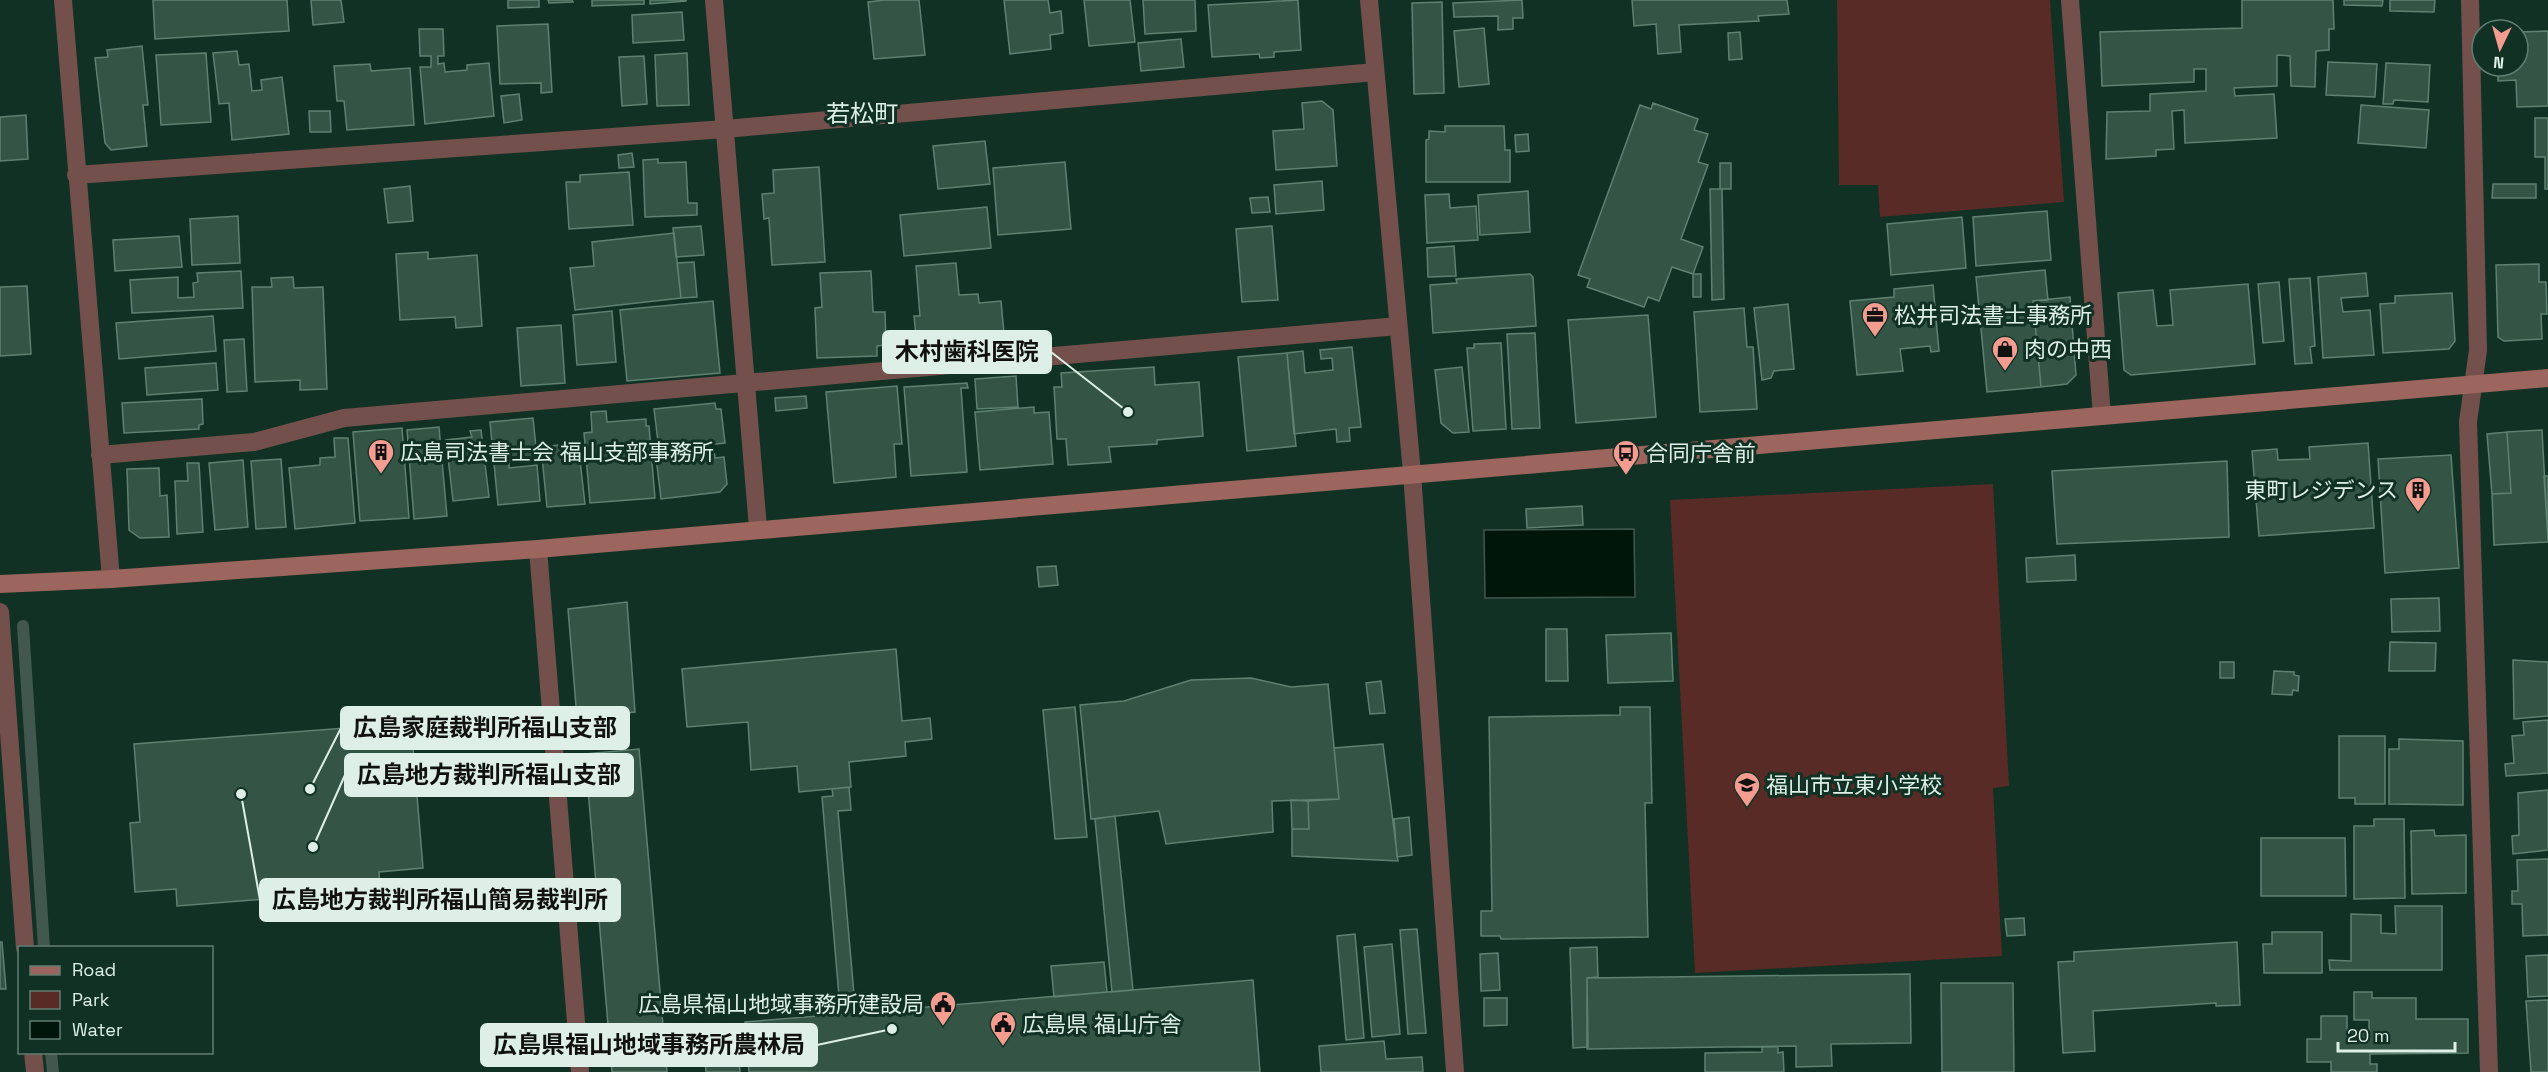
<svg xmlns="http://www.w3.org/2000/svg" width="2548" height="1072" font-family="'Space Grotesk','Noto Sans JP',sans-serif">
<style>
.green{fill:#582b26}
.water{fill:#00160b;stroke:#42574d;stroke-width:1.5}
.lines{fill:none;stroke-linecap:round;stroke-linejoin:round}
.stream{stroke:#42574d;stroke-width:12}
.building{fill:#345546;stroke:#5f8171;stroke-width:1.5}
.street{stroke:#73504b;stroke-width:18}
.secondary{stroke:#9c655d;stroke-width:18}
.labels{text-anchor:middle;dominant-baseline:central;stroke-width:6;stroke-linejoin:round;paint-order:stroke}
.poi-label{font-size:22px;fill:#ddefe6;stroke:#103124;text-anchor:start}
.neighbourhood-label{font-size:24px;fill:#ddefe6;stroke:#103124}
.leader{fill:none;stroke:#ddefe6;stroke-width:2}
.callout-dot{fill:#ddefe6;stroke:#103124;stroke-width:2}
.callout{fill:#ddefe6;stroke:#ddefe6;stroke-width:2}
.callout-label{font-size:24px;text-anchor:middle;font-weight:bold;fill:#111}
</style>
<rect width="100%" height="100%" fill="#103124"/>
<!-- green -->
<path class="green" d="M1837,0h213l14,202 -184,15 -2,-32h-39z
M1993,484l16,302 -16,2 9,168 -307,17 -25,-473z"/>
<!-- water -->
<path class="water" d="M1634,529l1,68 -150,1 -1,-68z"/>
<g class="lines">
<!-- stream -->
<path class="stream" d="M23,626l21,322
M51,1052l2,20"/>
</g>
<!-- building -->
<path class="building" d="M153,0h134l2,31 -134,8z
M311,0h30l3,22 -31,3z
M508,0h31v7l-31,1z
M548,0h24l1,2 -24,1z
M592,0h52v4l-52,2z
M650,0h36v1l-36,3z
M885,0h34l6,55 -51,4 -6,-57z
M1004,0h44l2,13 11,-2 2,22 -13,2 1,14 -41,5z
M1084,0h46l5,42 -46,4z
M1143,0h52l1,31 -51,3z
M1298,0l3,50 -27,2v5l-14,1 -1,-4 -47,3 -4,-52z
M1522,0l1,18h-10v11l-15,1v-14l-44,1 -1,-14z
M1632,0h155l2,14 -31,2 1,5 -80,4 2,27 -23,2 -2,-30 -22,2z
M2242,0h91l1,29h-5v21l-13,1 -1,36 -24,-1 -1,-30 -13,-1v31l-43,2 1,8 39,-2 3,44 -92,5 -1,-33 -12,1 2,38 -18,1v6l-50,3 1,-47 43,-1v-17l56,-3v-22h-12v13l-92,4 -2,-54 142,-4z
M2344,0h39l-1,6 -38,-1z
M2390,0h45l-1,12 -44,-1z
M1442,2l2,91 -30,1 -2,-91z
M682,12l2,28 -51,3 -1,-28z
M548,24l4,68 -11,1v-10l-41,1 -3,-58z
M1484,28l5,56 -30,3 -5,-56z
M419,29h24l1,27h-6v8l6,-1 1,9 22,-2v-5l22,-2 5,53 -69,8 -5,-57h11v-11h-11z
M2548,31v75l-31,1 -1,-27 -18,1v-15h20v-34z
M1740,32l2,27 -13,1 -1,-27z
M1181,39l3,28 -43,4 -3,-28z
M142,46l6,59h-5l4,41 -36,4 -6,-7 -10,-85 13,-1 -1,-7z
M237,51l2,14 10,-1 3,27 10,-1 -1,-10 21,-3 7,57 -57,6 -3,-37 -10,1 -6,-51z
M206,53l5,69 -50,3 -5,-70z
M687,53l2,52 -32,1 -2,-51z
M644,56l3,48 -25,2 -3,-49z
M2328,62l49,2 -2,33 -49,-2z
M2386,63l44,2 -2,37 -34,-2 -1,4h-10z
M370,64l1,7 39,-3 4,57 -67,5 -3,-29h-7l-3,-35z
M519,94l3,26 -18,3 -3,-27z
M1322,101l11,9 4,56 -61,4 -3,-39 31,-2 -2,-26z
M1653,103l45,16 -4,11 14,4 -10,28 10,3 -27,74 22,8 -10,27 -21,-7 -13,34 -11,-4 -4,10 -57,-20 3,-8 -12,-4 62,-170 11,4z
M2361,105l68,5 -3,38 -68,-5z
M309,111h21l1,21h-21z
M26,115l2,44 -28,2v-44z
M2535,118h13v71h-3v-32h-10z
M1445,126h59l1,24h5v32h-84v-42l3,-1v-8l16,1z
M1528,134l1,17 -13,1 -1,-17z
M985,141l5,43 -52,5 -5,-43z
M632,153l2,14 -15,1 -1,-13z
M658,159v4l28,-1 2,41h9v12l-52,2 -2,-57z
M1065,162l6,67 -73,6 -5,-67z
M1720,163h11v26h-11z
M819,167l6,95 -53,3 -3,-47 -5,1 -2,-25 12,-1 -1,-23z
M629,172l4,53 -64,4 -3,-47h14v-7z
M1322,181l2,29 -48,4 -2,-29z
M2493,184h43v14h-44z
M410,186l3,35 -25,2 -4,-34z
M1710,189h12l2,110 -12,1z
M1528,191l2,41 -50,3 -2,-40z
M1449,194l1,14 26,-2 2,34 -51,3 -2,-48z
M1268,197l2,15 -18,1 -2,-15z
M987,207l4,41 -87,8 -4,-41z
M2047,211l4,49 -75,6 -3,-49z
M238,216l2,47 -48,2 -2,-46z
M1962,217l4,51 -75,7 -4,-51z
M701,226l3,29 -28,2 -3,-29z
M1272,226l6,74 -36,2 -6,-73z
M674,233l7,65 -106,12 -5,-42 24,-2 -2,-24z
M179,236l3,31 -67,4 -2,-31z
M1454,246l2,30 -28,1 -1,-29z
M428,252v7l49,-4 5,71 -26,2 -1,-11 -55,3 -4,-66z
M694,262l3,35 -16,1 -4,-35z
M956,263l3,32 19,-1 1,9 22,-2 4,43 -70,6v-4l-18,1 -3,-31h6l-4,-50z
M2539,264v18h7l1,32h-6l1,25 -38,2 -6,-4 -2,-72z
M2045,270l3,30 -15,1 8,86 -54,5 -11,-115z
M241,271l2,37 -111,5 -2,-33 48,-3v21l16,-1 -1,-14 5,-1 -1,-9z
M871,271l2,41h12l1,33 -9,1v10l-60,2 -2,-50 7,-1 -2,-34z
M2366,273l2,23 -27,2 2,14 27,-2 4,45 -51,3 -5,-81z
M1530,274l3,3 3,49 -103,7 -3,-48 27,-2 -1,-4z
M1693,274h8v23h-8z
M293,277l1,11 29,-1 4,102 -27,1v-10l-45,2 -3,-95h20l-1,-9z
M2310,278l5,68 -5,1 2,16 -17,1 -6,-85z
M2279,282l5,59 -21,2 -5,-59z
M2248,284l7,80 -124,11 -7,-5 -6,-77 35,-3 4,36 16,-1 -3,-35z
M1933,285l6,66 -8,1 -1,-6 -30,3 3,22 -46,4 -7,-74 44,-4v-8z
M27,286l4,68 -31,2v-69z
M2452,293l3,48 -6,8 -66,4 -3,-49 15,-1v-7z
M2070,297l6,78 -9,9 -26,3 -8,-86z
M713,301l7,72 -93,8 -7,-71z
M1788,304l6,65 -20,2 -3,7 -9,2 -8,-72z
M1744,308l3,39h6l4,62 -57,3 -6,-100z
M612,311l4,51 -39,3 -4,-50z
M1648,315l8,102 -80,6 -8,-103z
M213,316l3,35 -97,8 -3,-36z
M561,325l4,58 -44,3 -4,-58z
M1535,333l5,95 -28,1 -5,-95z
M244,339l3,52 -20,1 -3,-52z
M1501,343l5,86 -33,2 -6,-83h7v-4z
M1352,347l9,80 -12,1 1,13 -13,1 -1,-13 -42,5 -7,-81 16,-2 2,22 28,-3 -1,-12 -11,1 -1,-9z
M1287,353l9,93 -49,5 -9,-94z
M216,363l2,27 -71,5 -2,-27z
M1154,367l1,18 44,-3 4,54 -46,4v4l-48,3 2,15 -43,3 -2,-26h-9l-3,-52h8l-1,-14z
M1462,367l7,65 -16,1 -12,-10 -6,-53z
M1016,376l2,31 -41,2 -2,-30z
M967,383l1,5h-7l6,84 -56,4 -7,-89z
M897,386l5,58h-8l2,33 -62,6 -8,-91z
M806,396l1,12 -31,3 -1,-13z
M202,399l1,25 -4,1v4l-75,4 -2,-30z
M715,403l1,6h5l4,34 -66,7 -5,-41z
M1034,407v6l15,-1 4,52 -73,6 -5,-58z
M606,411l1,11 39,-3v7h3l6,72 -65,5 -6,-70 8,-1 -1,-20z
M533,418l4,39 -28,3v8l28,-3 3,36 -42,4 -8,-83z
M439,427l8,89 -33,3 -7,-89z
M402,428l7,90 -49,3 -7,-89z
M481,430l8,67 -36,4 -7,-61 26,-3 -2,-6z
M2542,430l6,112 -54,3 -2,-51 19,-1 -4,-61z
M2507,432l4,61 -19,1 -5,-60z
M334,438h14l7,85 -60,6 -6,-61 31,-3v-7l15,-1z
M578,443l7,61 -38,3 -6,-60z
M2368,443l6,85 -115,8 -7,-85 25,-2 1,11 32,-1 -1,-12z
M714,450l1,8 9,-1 3,27 -7,8 -59,7 -5,-42z
M2451,455l8,113 -74,5 -7,-114z
M281,459l5,68 -30,2 -5,-68z
M243,460l5,67 -33,3 -6,-67z
M2227,461l2,76 -172,7 -5,-73z
M187,463h12l4,69 -26,2 -2,-53h13z
M159,468l1,28 7,-1 2,42 -29,1 -11,-8 -2,-61z
M2544,476h4v64z
M1582,506l1,19 -56,3 -1,-19z
M2075,555l1,25 -49,2 -1,-24z
M1056,566l2,19 -19,2 -2,-20z
M2439,598l1,33 -48,1 -1,-33z
M627,602l8,110 -58,6 -9,-109z
M1546,629h21l1,52h-22z
M1671,633l2,48 -65,2 -2,-48z
M2390,642l46,1 -1,28h-46z
M896,649l6,72 28,-3 2,21 -27,3 1,14 -57,6 2,25 -52,5 -2,-26 -46,4 -3,-48 -61,5 -5,-58z
M2513,660l35,2v54l-34,3z
M2220,662h14v16h-14z
M2274,671l20,1v3l5,1 -1,15 -5,-1 -1,5 -20,-1z
M1251,678l40,9 37,-3 11,115 -67,2 1,31 -107,12 -7,-33 -68,8 -11,-114 44,-4 67,-21z
M1381,681l4,32 -15,1 -4,-31z
M1075,707l12,130 -32,2 -12,-129z
M1620,707h30l2,96h-7l3,134 -147,2 -1,-3h-19v-25h11l-3,-194 131,-2z
M2548,720v53l-42,3 -1,-12 9,-1 -2,-27 12,-1 -1,-13z
M411,723l12,145 -44,4 1,18 -203,16 -1,-17 -41,3 -5,-69 10,-1 -6,-78z
M2339,736h46v68h-30v-6h-16z
M2399,739l64,2v64l-74,-1v-55h10z
M1383,744l15,117 -106,-5v-27h17l-1,-28 31,-2 -5,-51z
M639,749l28,323h-55l-27,-318z
M849,787l2,23 -13,1 17,195 -15,2 -18,-211 11,-1 -1,-7z
M2548,790v60l-35,4 -1,-18 7,-1 -1,-42z
M1291,800l17,1 1,28h-17z
M1115,816l18,174 -21,2 -17,-173z
M1409,817l3,38 -15,2 -3,-38z
M2374,819h30l1,79 -51,1v-73h20z
M2434,830l1,6 31,-1v58l-54,1 -1,-63z
M2261,838h84l1,58h-85z
M2548,859v76l-25,1 -1,-32h-10v-13h6l-1,-31z
M2395,906h47v64h-112l-1,-10 22,1v-47l30,1v18l15,1z
M2024,918l1,17 -18,1 -2,-17z
M1417,929l9,104 -18,1 -8,-104z
M2272,932h50v41h-58l-1,-29h9z
M1355,934l9,104 -18,2 -9,-104z
M0,942h2l4,47h-6z
M2237,942l3,63 -24,1v-3l-123,8 2,40 -32,2 -5,-91 16,-1v-9z
M1392,944l8,90 -28,3 -8,-90z
M1597,947l1,30 -11,1 1,69 -15,1 -3,-100z
M1498,953l2,37 -19,1 -1,-37z
M2548,955v41l-20,1 -2,-41z
M1104,962l3,30 -53,5 -3,-31z
M1910,974l1,69 -80,1 1,22 -36,1v-21l-209,3v-71z
M1253,980l7,92h-511l-4,-50z
M1941,983h72l1,89h-72z
M2354,992h18v6h44v21h52v34l-98,1v10h7v8h-46v-10h-24v-23h14v-23h26v14h22v-10h-15z
M1484,998h23v27l-23,1z
M2548,1000v72h-17l-5,-71z
M737,1032l3,40h-34l-3,-37z
M1384,1041l2,18 36,-2 1,15h-102l-2,-26z
M1762,1047h16v6l5,-1 1,20h-79v-19l57,-1z"/>
<g class="lines">
<!-- street -->
<path class="street" d="M63,0l48,579
M714,0l44,528
M1369,0l43,473 43,599
M2070,0l32,416
M2470,0l8,350 -10,72 21,650
M76,175l649,-46 650,-57
M100,455l154,-13 90,-24 1054,-92
M538,549l42,523
M0,612l25,336
M33,1052l2,20"/>
<!-- secondary -->
<path class="secondary" d="M0,584l111,-5 427,-30 2010,-171"/>
</g>
<!-- icons -->
<defs>
<g id="office-pin" transform="scale(1.35)"><path d="M0 17L-7.5 6A9.5 9.5 0 1 1 7.5 6Z" fill="#f59c90" stroke="#103124"/><path d="M-6-3h4V-5.5h4V-3h4V5H-6ZM-1-4.5V-3h2v-1.5ZM-6 0V1H6V0Z" fill="#111"/></g>
<g id="shop-pin" transform="scale(1.35)"><path d="M0 17L-7.5 6A9.5 9.5 0 1 1 7.5 6Z" fill="#f59c90" stroke="#103124"/><path d="M-5-2.5h2.3a2.7 3.5 0 0 1 5.4 0H5L5.5 6h-11ZM-1.5-2.5h3a1.5 2.3 0 0 0-3 0Z" fill="#111"/></g>
<g id="building-pin" transform="scale(1.35)"><path d="M0 17L-7.5 6A9.5 9.5 0 1 1 7.5 6Z" fill="#f59c90" stroke="#103124"/><path d="M-4-6H4V6H1V3H-1V6H-4ZM-2.5-4.3h1.7v1.8h-1.7ZM.8-4.3h1.7v1.8H.8ZM-2.5-1h1.7V.8h-1.7ZM.8-1h1.7V.8H.8Z" fill="#111"/></g>
<g id="bus-pin" transform="scale(1.35)"><path d="M0 17L-7.5 6A9.5 9.5 0 1 1 7.5 6Z" fill="#f59c90" stroke="#103124"/><path d="M-5-6H5V4H4V6H2V4H-2V6H-4V4H-5ZM-3.5-4V0h7V-4ZM-3.5 1.2v1.5H-2V1.2ZM2 1.2v1.5H3.5V1.2Z" fill="#111"/></g>
<g id="school-pin" transform="scale(1.35)"><path d="M0 17L-7.5 6A9.5 9.5 0 1 1 7.5 6Z" fill="#f59c90" stroke="#103124"/><path d="M0-5L7-2L0 1L-7-2ZM-4 1L0 2.5L4 1V4Q0 6-4 4Z" fill="#111"/></g>
<g id="civic-pin" transform="scale(1.35)"><path d="M0 17L-7.5 6A9.5 9.5 0 1 1 7.5 6Z" fill="#f59c90" stroke="#103124"/><path d="M-.6-6.5H3V-4.5H.6V-3L4-1V1h2V6H-6V1h2V-1L-.6-3ZM-1.2 2.5V6h2.4V2.5Z" fill="#111"/></g>
</defs>
<g fill-rule="evenodd">
<use href="#office-pin" x="1875" y="315"/>
<use href="#shop-pin" x="2005" y="349"/>
<use href="#building-pin" x="381" y="452"/>
<use href="#bus-pin" x="1626" y="453"/>
<use href="#building-pin" x="2418" y="490"/>
<use href="#school-pin" x="1747" y="785"/>
<use href="#civic-pin" x="943" y="1004"/>
<use href="#civic-pin" x="1003" y="1024"/>
</g>
<g class="labels">
<!-- poi labels -->
<g class="poi-label">
<text x="1894" y="315">松井司法書士事務所</text>
<text x="2024" y="349">肉の中西</text>
<text x="400" y="452">広島司法書士会 福山支部事務所</text>
<text x="1646" y="453">合同庁舎前</text>
<text x="2398" y="490" text-anchor="end">東町レジデンス</text>
<text x="1766" y="785">福山市立東小学校</text>
<text x="924" y="1004" text-anchor="end">広島県福山地域事務所建設局</text>
<text x="1022" y="1024">広島県 福山庁舎</text>
</g>
<!-- neighbourhood labels -->
<g class="neighbourhood-label">
<text x="862" y="113">若松町</text>
</g>
</g>
<!-- callouts -->
<path class="leader" d="M1128 412L1051 352M310 789L341 728M313 847L345 775M241 794L260 900M892 1029L817 1045"/>
<g class="callout-dot">
<circle cx="1128" cy="412" r="6"/>
<circle cx="310" cy="789" r="6"/>
<circle cx="313" cy="847" r="6"/>
<circle cx="241" cy="794" r="6"/>
<circle cx="892" cy="1029" r="6"/>
</g>
<g class="callout">
<rect x="883" y="331" width="168" height="42" rx="6"/>
<rect x="341" y="707" width="288" height="42" rx="6"/>
<rect x="345" y="754" width="288" height="42" rx="6"/>
<rect x="260" y="879" width="360" height="42" rx="6"/>
<rect x="481" y="1024" width="336" height="42" rx="6"/>
</g>
<g class="callout-label">
<text x="967" y="360">木村歯科医院</text>
<text x="485" y="736">広島家庭裁判所福山支部</text>
<text x="489" y="783">広島地方裁判所福山支部</text>
<text x="440" y="908">広島地方裁判所福山簡易裁判所</text>
<text x="649" y="1053">広島県福山地域事務所農林局</text>
</g>
<!-- legend -->
<rect x="18" y="946" width="195" height="108" fill="#103124" stroke="#627d72" stroke-width="1.5"/>
<rect x="30" y="966" width="30" height="9" fill="#9c655d" stroke="#627d72" stroke-width="1.5"/>
<text x="72" y="976" font-size="18" fill="#ddefe6">Road</text>
<rect x="30" y="991" width="30" height="18" fill="#582b26" stroke="#627d72" stroke-width="1.5"/>
<text x="72" y="1006" font-size="18" fill="#ddefe6">Park</text>
<rect x="30" y="1021" width="30" height="18" fill="#00160b" stroke="#627d72" stroke-width="1.5"/>
<text x="72" y="1036" font-size="18" fill="#ddefe6">Water</text>
<!-- north arrow -->
<g transform="translate(2500 48) rotate(185)"><circle r="28" fill="#103124" stroke="#627d72" stroke-width="1.5"/>
<path d="M0-4.5L10 22L0 15L-10 22Z" fill="#f59c90"/>
<text y="-9" font-size="16" font-weight="bold" text-anchor="middle" fill="#ddefe6">N</text>
</g>
<!-- scale -->
<path d="M2338 1042v9h117v-9" fill="none" stroke="#ddefe6" stroke-width="3"/>
<text x="2347" y="1042" font-size="18" fill="#ddefe6" stroke="#103124" stroke-width="4.5" paint-order="stroke">20 m</text>
</svg>
